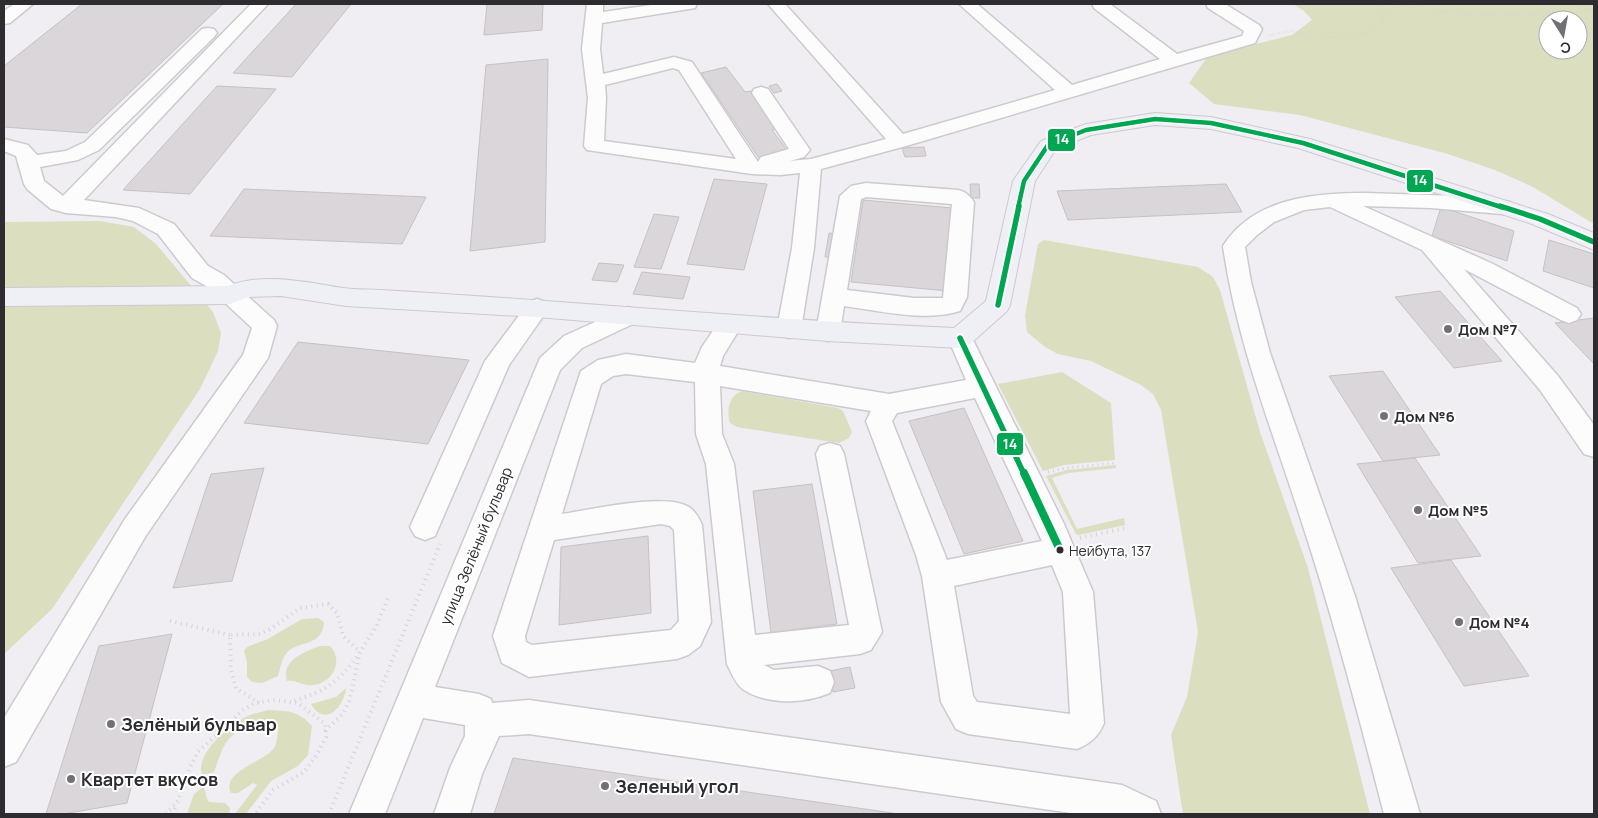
<svg xmlns="http://www.w3.org/2000/svg" width="1598" height="818" font-family="Manrope,sans-serif">
<style>
.green{fill:#dcdec0;fill-rule:evenodd}
.building{fill:#dad6da;stroke:#c5c1c5}
.lines{fill:none;stroke-linecap:round;stroke-linejoin:round}
.minor-casing{stroke:#cdcacf;stroke-width:3}
.major-casing{stroke:#cccace;stroke-width:2}
.path-far2{stroke:#d4d3d4;stroke-width:2.5;stroke-dasharray:0.5 2.5;stroke-linecap:butt}
.path-far1{stroke:#d4d3d4;stroke-width:3;stroke-dasharray:1 4;stroke-linecap:butt}
.path{stroke:#d4d3d4;stroke-width:4;stroke-dasharray:1 4.5;stroke-linecap:butt}
.minor{fill:#fdfcfd;fill-rule:evenodd}
.major{fill:#eff0f6;fill-rule:evenodd}
.bus-1-far2-casing{stroke:#fff;stroke-width:7}
.bus-1-far1-casing{stroke:#fff;stroke-width:9}
.bus-1-casing{stroke:#fff;stroke-width:11}
.bus-1-far2{stroke:#00a651;stroke-width:4.5}
.bus-1-far1{stroke:#00a651;stroke-width:5.5}
.bus-1{stroke:#00a651;stroke-width:8}
.poi-dot{fill:#727074;stroke:#fff;stroke-width:2}
.bus-dot{fill:#2e2c30;stroke:#fff;stroke-width:2}
.labels{text-anchor:middle;dominant-baseline:central;stroke-width:4;stroke-linejoin:round;paint-order:stroke}
.bus-label{font-size:14px;fill:#2e2c30;stroke:#fff;text-anchor:start}
.poi-label{font-size:15px;font-weight:bold;fill:#2e2c30;stroke:#fff;text-anchor:start}
.street-label{font-size:15px;fill:#2e2c30;stroke:#fff}
.near-poi-label{font-size:18px;font-weight:bold;fill:#2e2c30;stroke:#fff;text-anchor:start}
.line-badge{stroke:#fff;stroke-width:2}
.badge-label{font-size:14px;text-anchor:middle;font-weight:bold;fill:#fff}
</style>
<rect width="100%" height="100%" fill="#f0edf3"/>
<!-- green -->
<path class="green" d="M1293,4h301v220l-61,-37 -38,-17 -47,-16 -148,-39 -86,-11 -25,-21 19,-27 84,-21 20,-15 -8,-9zM1548,20h30v30h-30z
M100,221l34,6 22,17 57,68 8,21 -3,18 -18,38 -148,220 -48,45v-432z
M1044,240l154,27 15,10 7,13 40,142 48,136 62,246h-187l-12,-79 16,-38 11,-65 -37,-222 -8,-16 -12,-9 -50,-24 -33,-7 -13,-7 -18,-15 -2,-17 13,-71z
M1062,372l49,31 4,57 -51,5 -21,6 -45,-87z
M742,391l96,17 5,3 9,21 -3,6 -10,5 -102,-16 -7,-4c-4,-12 -1,-28 12,-32z
M1116,465v3l-48,5 -16,5 25,51 47,-11 1,7 -46,10 -3,-1 -30,-58 21,-6z
M318,618l6,4c-2,28 -30,16 -40,35 -3,5 -4,13 -6,19l-16,7 -10,-1 -5,-5v-15l-3,-11 3,-4 21,-8 34,-20z
M320,646h10c16,17 -1,42 -23,39 -7,-1 -12,-5 -20,-4 -7,-20 19,-30 33,-35z
M346,688c-2,19 -21,40 -35,16l25,-7z
M268,710c20,1 30,0 44,16l-4,29 -10,11 -27,15 -25,33h-11l22,-29 -4,-2 -15,10h-7c-10,-22 32,-30 43,-45 4,-7 4,-16 4,-24 -22,-6 -46,4 -56,26 -3,7 -5,14 -8,22l-12,3c-7,-20 24,-47 40,-56 7,-5 17,-6 26,-9z
M203,787c4,5 2,10 6,15l16,1 5,5 -1,6h-42l7,-20z"/>
<!-- building -->
<path class="building" d="M82,4h141l-136,129 -83,-6v-61z
M296,4h55l-59,73 -59,-4z
M487,4h56l-1,26 -58,5z
M548,59l-3,183 -75,9 16,-186z
M726,67l19,25 7,-1 28,37 -8,2 15,20 -28,8 -58,-85z
M777,84l5,7 -8,2 -5,-7z
M217,86l59,3 -86,105 -67,-4z
M924,147l2,9 -21,1 -3,-9z
M714,179l53,5 -23,86 -57,-6z
M970,184h9l1,14h-9z
M1226,184l16,28 -174,8 -11,-29z
M244,189l182,8 -24,47 -192,-8z
M863,200l89,8 -4,83 -97,-9z
M1441,207l73,24 -7,30 -75,-25z
M654,214l25,3 -18,52 -27,-2z
M829,233l11,1 -3,24 -12,-1z
M1549,240l45,14v34l-51,-17z
M599,263l25,2 -7,17 -25,-2z
M642,272l48,5 -7,22 -50,-5z
M1440,291l62,70 -48,7 -59,-71z
M1594,318v46l-39,-41z
M298,342l171,18 -41,84 -184,-21z
M1383,371l57,84 -57,6 -54,-85z
M964,408l59,133 -59,13 -55,-133z
M1415,458l66,98 -63,7 -61,-99z
M264,468l-32,113 -59,7 38,-114z
M812,484l25,140 -66,9 -18,-142z
M648,536l3,77 -92,12 2,-78z
M1451,560l78,116 -65,10 -73,-118z
M172,634l-45,169 -64,11h-17l53,-168z
M850,667l5,21 -22,4 -4,-21z
M513,758l386,56h-405z"/>
<g class="lines">
<!-- minor casing -->
<g class="minor-casing">
<path id="minor" d="M14,4h19l-23,19 -6,1v-13z
M251,4h17l-184,196 55,8 35,16 34,42 16,9 50,45 3,6 -9,32 -123,179 -129,225 -12,5v-49l121,-199 118,-164 9,-27 -44,-41 -16,-9 -34,-44 -25,-13 -17,-4 -50,-4 -15,-4 -24,-20 -3,-5 -8,-28 -12,-5v-12l24,6 9,10 29,-4 19,-9 117,-113 6,-1 6,1 3,4 -3,4 -115,113 -21,10 -38,7 4,14 19,15z
M587,4h16v8l55,-8h39l-2,4 -6,1 -87,14 -2,26 3,25 71,-17 18,5 66,100 3,-5 28,-8 -37,-56 2,-4 7,-2 7,2 42,61 -6,7 -14,4 21,-2 75,-20 -118,-135h17l118,130 152,-44 -96,-86h18l95,81 88,-26 -66,-51 -2,-4h18l67,50 65,-18 2,-5 -36,-23 -2,-4h19l34,21 3,4 -7,14 -349,103 -85,23 -7,79 -13,81 -3,6 -9,3 -9,-3 -3,-6 15,-81 8,-75 -20,2 -28,-1 -165,-24 -3,-4 4,-48 -6,-49zM673,68l6,2 57,89 -132,-18 2,-43 -1,-13z
M866,183l92,7c8,2 11,5 16,12l-7,95 -7,14c-36,11 -79,0 -116,-5l-4,26 -3,6 -9,3 -9,-3 -3,-6 24,-136 11,-10zM866,197l86,7 -9,94h-29l-67,-8 14,-91z
M1365,193l94,3 51,6 3,5 -3,5 -8,2 -71,-6 -68,-2 128,57 86,45 4,6 -4,6 -8,3 -8,-3 -97,-51 94,107 36,49v32l-10,-3 -44,-64 -118,-140 -92,-43 -26,3 -30,12 -17,13 -12,12 6,35 19,71 85,243 65,218h-36c-25,-97 -50,-193 -81,-288 -30,-95 -66,-181 -80,-280 30,-48 91,-53 142,-53z
M537,299l8,3 4,6 -40,57 -74,171 -10,4 -10,-4 -5,-9 75,-166 44,-59z
M628,307l9,3 3,6 -3,6 -55,26 -22,22 -125,317 44,7 12,5 1,4 37,-3 593,85 34,16 5,13h-83l-549,-80 -30,2 -17,38 -12,40h-36l16,-46 15,-32v-11l-42,-7 -38,96h-36l191,-456 24,-22z
M730,316l9,3 3,6 -19,31 -3,10 169,28 77,-14 -18,-42 3,-6 9,-3 9,3 95,192 29,68 11,131c-6,14 -13,20 -27,26l-109,-15 -12,-5 -15,-27 -19,-126 -6,-21 -50,-134 5,-10 -151,-25 2,48 12,30 21,171 94,-10 -33,-171 4,-8 10,-3 10,3 4,8 38,178 -11,18 -11,4 -96,11 10,5 44,-4 12,5 4,11 -4,11c-27,11 -62,12 -86,-3 -8,-5 -13,-18 -17,-26l-21,-200 -10,-30 -1,-52 -69,-8 -13,2 -12,8 -39,130c27,-4 105,-22 127,-7 6,4 10,11 13,18l9,97 -11,24 -12,9 -11,4 -148,18 -27,-14 -9,-27 88,-265 17,-11 28,-6 69,9 7,-16 19,-28zM975,398l67,143 -95,19 -55,-139 5,-8zM661,524l9,2 4,4 5,91 -8,9 -139,15 -6,-3 -1,-6 29,-96zM1052,565l11,27 7,122 -93,-12 -4,-6 -19,-110z"/>
</g>
<!-- major casing -->
<g class="major-casing">
<path id="major" d="M1155,113l56,4 99,22 238,75 46,19v17l-62,-26 -234,-76 -87,-19 -56,-4 -64,10 -35,14 -21,32 -25,124 -3,6 -38,34 -9,3 -132,-7 -291,-24 -191,-11 -65,-10 -33,1 -18,7 -226,2v-18l224,-2c37,-14 77,-4 115,2 13,2 25,1 38,2 191,11 382,30 573,38l32,-27 27,-120 28,-40 45,-17z"/>
</g>
<!-- path-far2 -->
<path class="path-far2" d="M1375,4l6,8
M1575,4l16,6
M1403,5c46,11 91,11 138,9 17,-1 36,0 53,-5
M1270,35l21,-4 35,7 23,-1 19,-5 14,-8 -1,-12 23,-8"/>
<!-- path-far1 -->
<path class="path-far1" d="M1048,472l18,-4 50,-5"/>
<!-- path -->
<path class="path" d="M1080,538l46,-10
M170,621l60,14
M259,703l-23,-15 -5,-18 -1,-35 30,-1 9,-4 31,-22 28,-4 9,9 6,23 17,16c-20,29 -33,39 -67,49
M325,731l18,-17 7,-15 10,-47 16,-25 12,-29
M166,814l12,-13 12,-34 8,-15 45,-42 11,-7 21,-3 23,3 27,21 1,13 -10,19 -12,16 -31,18 -18,24
M172,814l5,-10
M329,814l111,-270"/>
<!-- minor -->
<use href="#minor" class="minor"/>
<!-- major -->
<use href="#major" class="major"/>
<!-- bus-1-far2 casing -->
<g class="bus-1-far2-casing">
<path id="bus-1-far2" d="M1018,208l6,-27 24,-36 38,-15 69,-11 56,4 92,20 201,65"/>
</g>
<!-- bus-1-far1 casing -->
<g class="bus-1-far1-casing">
<path id="bus-1-far1" d="M1500,206l40,13 54,23
M998,305l21,-99
M960,338l64,136"/>
</g>
<!-- bus-1 casing -->
<g class="bus-1-casing">
<path id="bus-1" d="M1024,473l36,77"/>
</g>
<!-- bus-1-far2 -->
<use href="#bus-1-far2" class="bus-1-far2"/>
<!-- bus-1-far1 -->
<use href="#bus-1-far1" class="bus-1-far1"/>
<!-- bus-1 -->
<use href="#bus-1" class="bus-1"/>
</g>
<!-- markers -->
<g class="poi-dot">
<circle cx="1448" cy="329" r="5"/>
<circle cx="1384" cy="416" r="5"/>
<circle cx="1418" cy="510" r="5"/>
<circle cx="1459" cy="622" r="5"/>
<circle cx="111" cy="724" r="5"/>
<circle cx="71" cy="779" r="5"/>
<circle cx="605" cy="786" r="5"/>
</g>
<circle class="bus-dot" cx="1060" cy="550" r="4.5"/>
<g class="labels">
<!-- bus labels -->
<g class="bus-label">
<text x="1069" y="550">Нейбута, 137</text>
</g>
<!-- poi labels -->
<g class="poi-label">
<text x="1458" y="329">Дом №7</text>
<text x="1394" y="416">Дом №6</text>
<text x="1428" y="510">Дом №5</text>
<text x="1469" y="622">Дом №4</text>
</g>
<!-- street labels -->
<g class="street-label">
<text transform="translate(476 546) rotate(-68)">улица Зелёный бульвар</text>
</g>
<!-- near-poi labels -->
<g class="near-poi-label">
<text x="121" y="724">Зелёный бульвар</text>
<text x="81" y="779">Квартет вкусов</text>
<text x="615" y="786">Зеленый угол</text>
</g>
</g>
<g class="line-badge">
<rect x="1047" y="128" width="29" height="24" rx="5" fill="#00a651"/>
<rect x="1406" y="169" width="28" height="24" rx="5" fill="#00a651"/>
<rect x="996" y="432" width="28" height="24" rx="5" fill="#00a651"/>
</g>
<g class="badge-label">
<text x="1062" y="144">14</text>
<text x="1420" y="185">14</text>
<text x="1010" y="449">14</text>
</g>
<!-- border -->
<rect width="1598" height="818" fill="none" stroke="#2e2c30" stroke-width="10"/>
<!-- north arrow -->
<g transform="translate(1563 35) rotate(169)"><circle r="24" fill="#ffffff" stroke="#ababac"/>
<path d="M0-4L9 19L0 12L-9 19Z" fill="#727074"/>
<text y="-8" font-size="14" font-weight="bold" text-anchor="middle" fill="#2e2c30">С</text>
</g>
</svg>
